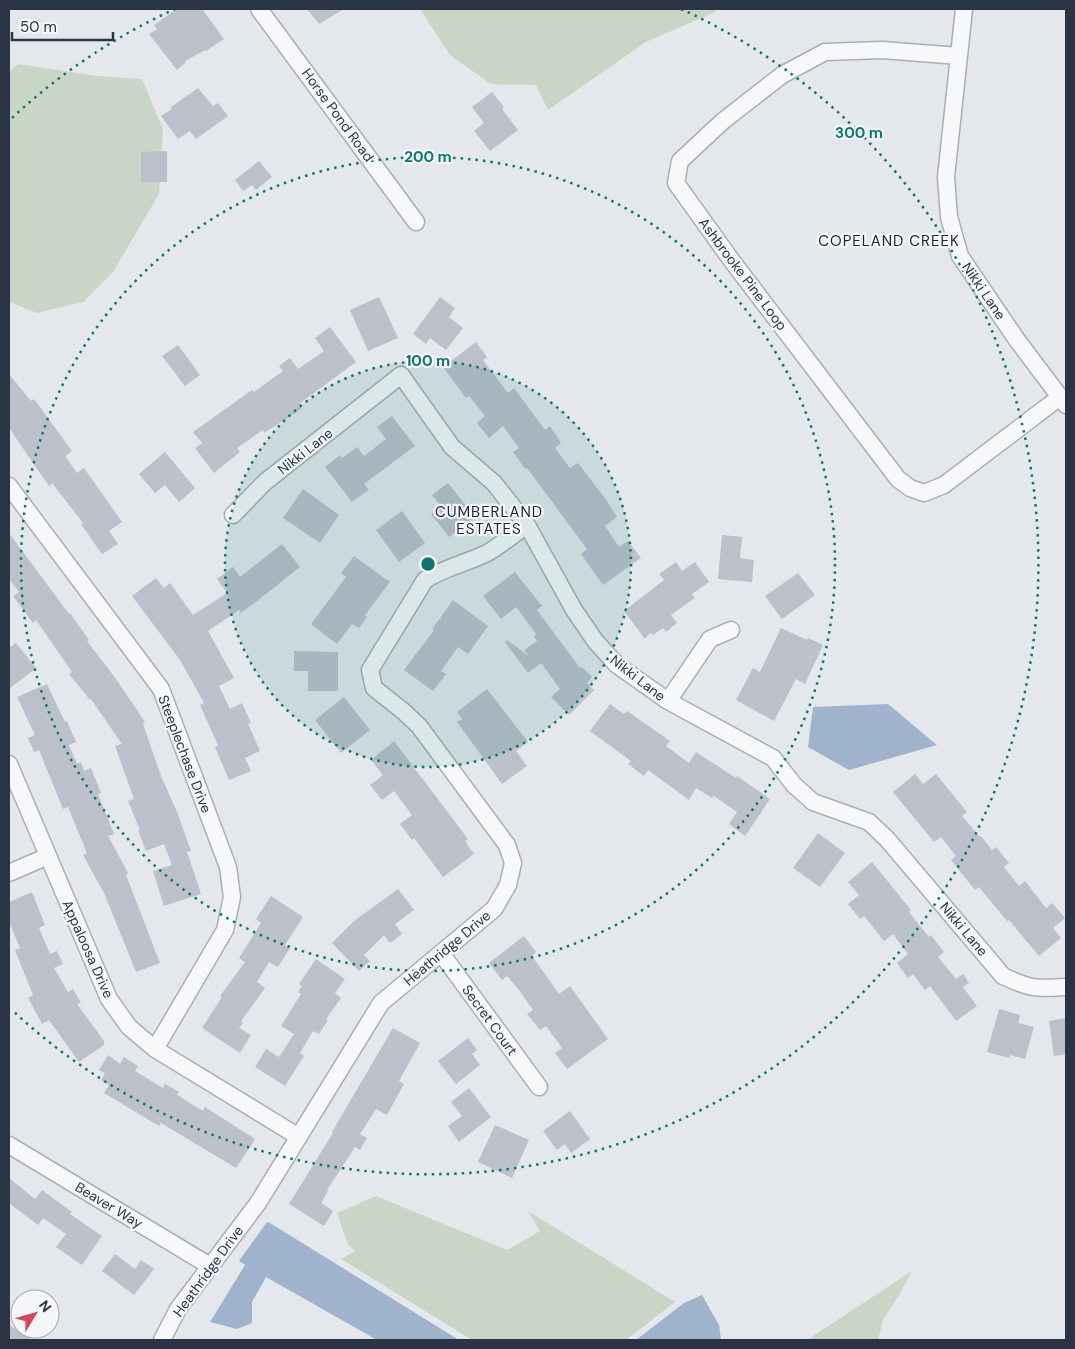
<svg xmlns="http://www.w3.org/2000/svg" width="1075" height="1349" font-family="'DM Sans',sans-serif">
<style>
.green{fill:#c9d6c5}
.water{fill:#9fb4cc}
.building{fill:#bbc0ca}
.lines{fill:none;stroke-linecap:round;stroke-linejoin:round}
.minor-casing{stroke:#a9aeb7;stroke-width:19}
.minor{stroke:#f7f8fa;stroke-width:16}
.ring{fill:none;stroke:#0f766e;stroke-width:2.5;stroke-dasharray:2.5 5}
.labels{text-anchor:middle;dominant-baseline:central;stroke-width:4.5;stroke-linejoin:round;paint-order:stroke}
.street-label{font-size:14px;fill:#2b3445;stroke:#f4f6f9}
.neighbourhood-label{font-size:15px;letter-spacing:1px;fill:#1d2536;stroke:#f4f6f9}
.centre{fill:#0f766e;stroke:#f4f6f9;stroke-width:2.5}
.ring-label{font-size:15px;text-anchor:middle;font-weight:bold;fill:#0f766e;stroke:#f4f6f9;stroke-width:4.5;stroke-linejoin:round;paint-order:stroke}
</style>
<rect width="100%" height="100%" fill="#e4e7ec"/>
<!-- green -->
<path class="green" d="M420,9h298l-5,4 -67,29 -98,68 -12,-25 -45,-1 -41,-29z
M18,64l80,12 44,3 21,50 -4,65 -46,78 -30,30 -46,11 -28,-11v-231z
M376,1196l131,54 33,-19 -12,-20 147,91 -49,38h-154l-131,-81 14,-8 -7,-6 -11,-32z
M912,1271l-13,24 -16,25 -5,20h-71z"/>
<!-- water -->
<path class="water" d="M888,704l49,41 -88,25 -41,-23 5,-40z
M267,1222l3,1 189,117h-82l-111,-63 -14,25v21l-15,6 -27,-7 35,-57 -6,-4z
M702,1295l17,30 2,15h-85l48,-37z"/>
<!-- building -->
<path class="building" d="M177,9h25l22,30 -18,12 -1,-1 -20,11 1,1 -9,8 -28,-36 8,-5 -3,-4z
M307,9h37l-25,15z
M198,88l15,18 5,-3 10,13 -32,23 -6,-8 -12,8 -17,-23 11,-7 -1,-2z
M492,92l12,15 -2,2 16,21 -28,21 -16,-20 10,-8 -12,-16z
M167,151v31h-26v-30z
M259,161l13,16 -16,13 -4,-5 -9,6 -8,-11z
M379,297l19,41 -30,13 -18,-41z
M440,297l15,11 -6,9 14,11 -17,22 -16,-12 -4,6 -13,-10z
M330,327l26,35 -57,42 3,4 -13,9 -25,16 -1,-3 -26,18 3,4 -26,21 -19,-25 7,-5 -9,-11 59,-42 2,2 29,-21 -4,-5 11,-8 8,11 26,-18 -9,-13z
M476,342l11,15 -4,3 25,33 6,-5 31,42 5,-4 11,17 -6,5 15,20 8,-5 29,38 10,16 -12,9 14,21 9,-6 13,17 -38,27 -22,-31 6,-5 -60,-81 -2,1 -12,-17 6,-4 -16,-22 -14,12 -12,-15 8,-7 -16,-20 -3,2 -23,-31z
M178,345l22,30 -15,11 -23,-30z
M9,374l22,27 3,-2 38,52 -7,5 12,17 7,-5 38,54 -13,9 9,13 -16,10 -21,-30 2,-1 -31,-40 -3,3 -40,-58z
M392,416l23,30 -51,38 5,6 -17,12 -27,-35 15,-12 2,3 15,-11 7,9 22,-17 -9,-12z
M165,452l30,36 -16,14 -14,-17 -10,8 -16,-19z
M448,483l27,34 -26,20 -18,-23 10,-8 -9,-11z
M303,489l36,26 -19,28 -37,-25z
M402,511l23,32 -26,19 -23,-32z
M9,533l60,81 1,-1 19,27 -2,1 29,38 29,43 -2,2 18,52 16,36 14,39 -4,1 14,42 -37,12 -11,-35 19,-6 -8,-21 -18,7 -8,-21h2l-12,-29 6,-2 -19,-53 7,-2 -31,-45 -1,1 -21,-26 3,-2 -36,-52 -3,3 -20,-27 6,-4 -10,-13z
M722,535l20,2 -2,21 14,2 -2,22 -34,-3z
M282,544l18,23 -43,34 -16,12 -2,-3 -31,21 26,47 -15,8 11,23 12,-6 9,20 -3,1 12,27 -15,7 6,13 -22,9 -14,-33 3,-2 -18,-40 4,-2 -24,-43 -48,-64 24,-18 8,10 6,-5 23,32 34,-22 -10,-14 16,-12 7,10z
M354,556l36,26 -25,33 2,2 -8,11 -7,-4 -15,20 -26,-20 35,-47 -5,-4z
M676,562l6,9 13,-9 14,20 -17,12 3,4 -24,17 6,8 -11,9 -3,-4 -10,7 -3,-2 -5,6 -21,-28 40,-31 -5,-6z
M515,572l27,34 -5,4 43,58 2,-1 10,10 -5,6 7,7 -25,25 -18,-18 9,-8 -19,-26 -13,10 -23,-31 2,-2 22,16 -5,-6 13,-9 -3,-5 2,-2 -20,-27 -15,12 -18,-23z
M798,573l17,22 -33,24 -17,-23z
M453,600l35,26 -20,28 -10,-7 -17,24 5,3 -13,17 -29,-21 30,-40 -2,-1 7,-10 3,3 -2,-4z
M781,628l26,12 1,-2 15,7 -18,39 -9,-5 -22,42 -38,-21 17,-32 7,4z
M16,643l20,25 -27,21v-41z
M294,651l44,1v39h-30v-20h-14z
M47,684l18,38 2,-1 9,21 -7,3 8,19 4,-2 3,9 7,-3 10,25 -3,1 16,40 -6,2 20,37 -2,2 34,88 -24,9 -32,-79 -21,-38 4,-2 -19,-46 -5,2 -24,-59 -5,2 -6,-14 7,-3 -18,-38z
M487,689l41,53 -12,9 11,15 -25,18 -45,-62 5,-3 -5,-7z
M344,697l26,33 -29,23 -26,-33z
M610,704l14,10 3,-3 43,30 -4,5 23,17 7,-11 40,26 1,-2 33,23 -25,37 -16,-12 8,-12 -23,-16 -2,2 -16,-10 -7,12 -41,-30 -4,6 -16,-12 3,-3 -41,-30z
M394,741l74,98 -3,2 9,13 -31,23 -29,-39 -2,2 -12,-16 12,-9 -18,-24 -12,9 -12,-15 13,-10 -12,-15z
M915,774l8,10 13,-10 31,38 -5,4 18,21 1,-1 11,14 4,-3 13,16 -5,4 15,19 6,-5 21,27 6,-5 13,15 -12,10 8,10 -22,18 -30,-36 -2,1 -28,-34 -4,3 -24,-30 5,-4 -15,-19 -7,5 -41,-50z
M818,833l27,20 -25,34 -27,-19z
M872,862l39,48 -2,2 20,25 2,-2 13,17 -6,5 18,22 7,-5 6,9 -6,4 14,19 -21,15 -26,-35 -5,4 -12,-16 -5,4 -11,-15 11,-9 -15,-20 -9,7 -20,-25 -4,3 -12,-15 11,-9 -11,-13z
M398,889l16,21 -19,14 7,10 -12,9 -6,-8 -20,20 6,6 -11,10 -27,-28 22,-22z
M32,892l13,33 -6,3 11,26 7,-3 6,13 -9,4 14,24 5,-3 8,14 -4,1 27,37v4l-25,17 -30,-42 -7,4 -14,-26 5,-3 -18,-45 5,-2 -11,-26v-20z
M271,896l32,21 -18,28 5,3 -12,19 -9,-5 -12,20 8,6 -24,33 2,2 -4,5 12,7 -11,18 -38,-25 20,-31 -2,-1 25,-34 -6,-4 22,-35 -5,-4z
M524,936l12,16 -4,4 27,38 11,-8 38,53 -41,30 -12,-16 7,-5 -16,-22 -6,4 -13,-16 6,-4 -14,-20 -12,-14 -5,4 -13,-17z
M316,959l29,20 -10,14 6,5 -15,21 2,1 -9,14 -6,-3 -13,22 4,3 -19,30 -30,-19 11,-18 13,8 15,-23 -13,-8 20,-32 -3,-2 4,-6 -3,-2z
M999,1009l21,6 -2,8 16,4 -9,32 -15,-4 -1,3 -22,-6z
M1066,1018v36l-12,2 -5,-35z
M393,1028l27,15 -21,38 5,3 -17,31 -11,-6 -16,25 7,4 -7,12 -5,-3 -28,43 1,1 -7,12 12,8 -9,15 -35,-22 44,-71 -1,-1z
M468,1038l9,12 -5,4 8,11 -24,19 -18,-23z
M108,1055l12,9 4,-7 14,9 -3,5 28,17 2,-4 14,8 -2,3 26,16 2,-4 50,32 -19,29 -75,-45 -2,3 -55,-33 5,-8 -8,-5 4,-7 -6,-3z
M469,1088l22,29 -32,25 -11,-16 14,-10 -11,-14z
M570,1111l20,28 -19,14 -6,-9 -8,6 -14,-19z
M495,1125l34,15 -17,38 -34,-16z
M9,1178l26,21 7,-9 30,22 -2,2 32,22 -20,29 -26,-18 10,-13 -23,-16 -5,7 -29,-22z
M115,1254l20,15 6,-9 13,9 -20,26 -32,-24z
M9,1325l23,15h-23z"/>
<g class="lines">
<!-- minor casing -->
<g class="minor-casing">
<path id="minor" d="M259,9l157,213
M964,9l-18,168 3,40 11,39 57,84 49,65
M959,56l-77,-6 -57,2 -43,23 -59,46 -43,40 -4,22 56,78 166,218 12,9 14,5 20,-8 116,-88
M9,486l152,203 67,178 4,30 -7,33 -70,119
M233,515l32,-33 136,-107 51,72 42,36 33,42 47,85 22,32 21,23 51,36 105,57 21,27 19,17 56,20 18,17 116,137c27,13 34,13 63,11
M668,701l42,-62 21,-9
M9,764l100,235 20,28 26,22 144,88
M9,873l39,-17
M441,953l98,134
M9,1145l201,121
M162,1340l16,-31 80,-106 123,-200 113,-94 14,-24 5,-22 -6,-18 -88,-119 -16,-15 -29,-23 -4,-18 55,-90c20,-13 43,-17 64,-28 13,-8 25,-18 38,-27"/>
</g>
<!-- minor -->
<use href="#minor" class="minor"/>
</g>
<!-- distance rings -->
<circle cx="428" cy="564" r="203" fill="#0f766e" fill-opacity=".12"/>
<g class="ring">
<circle cx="428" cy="564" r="203"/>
<circle cx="428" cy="564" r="407"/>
<path d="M12 118A610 610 0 0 1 175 9M681 9A610 610 0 1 1 12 1010"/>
</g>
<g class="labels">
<!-- street labels -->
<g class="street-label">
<text transform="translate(338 115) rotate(54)">Horse Pond Road</text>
<text transform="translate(743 274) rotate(53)">Ashbrooke Pine Loop</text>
<text transform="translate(984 291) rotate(56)">Nikki Lane</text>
<text transform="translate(305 451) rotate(-38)">Nikki Lane</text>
<text transform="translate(638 678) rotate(38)">Nikki Lane</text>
<text transform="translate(185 754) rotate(69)">Steeplechase Drive</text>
<text transform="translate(964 929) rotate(50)">Nikki Lane</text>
<text transform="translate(447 948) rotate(-40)">Heathridge Drive</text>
<text transform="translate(88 949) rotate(66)">Appaloosa Drive</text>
<text transform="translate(490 1020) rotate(54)">Secret Court</text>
<text transform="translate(109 1205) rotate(31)">Beaver Way</text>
<text transform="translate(208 1271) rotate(-54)">Heathridge Drive</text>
</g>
<!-- neighbourhood labels -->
<g class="neighbourhood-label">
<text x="889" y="241">COPELAND CREEK</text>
<text x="489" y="512">CUMBERLAND<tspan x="489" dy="17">ESTATES</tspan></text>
</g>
</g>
<circle cx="428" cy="564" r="8" class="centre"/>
<g class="ring-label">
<text x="859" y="138">300 m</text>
<text x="428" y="162">200 m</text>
<text x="428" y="366">100 m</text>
</g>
<!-- border -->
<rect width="1075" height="1349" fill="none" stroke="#2b3445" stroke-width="20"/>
<!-- north arrow -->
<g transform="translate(35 1314) rotate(53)"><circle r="24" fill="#f4f6f9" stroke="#a4a8b1"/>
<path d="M0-4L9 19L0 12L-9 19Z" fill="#d1495b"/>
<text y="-8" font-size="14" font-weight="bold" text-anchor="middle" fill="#2b3445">N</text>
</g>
<!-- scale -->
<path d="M12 32v8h101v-8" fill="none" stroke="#2b3445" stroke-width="2.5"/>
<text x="20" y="32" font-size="15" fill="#2b3445" stroke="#f4f6f9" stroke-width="4" paint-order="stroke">50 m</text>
</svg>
